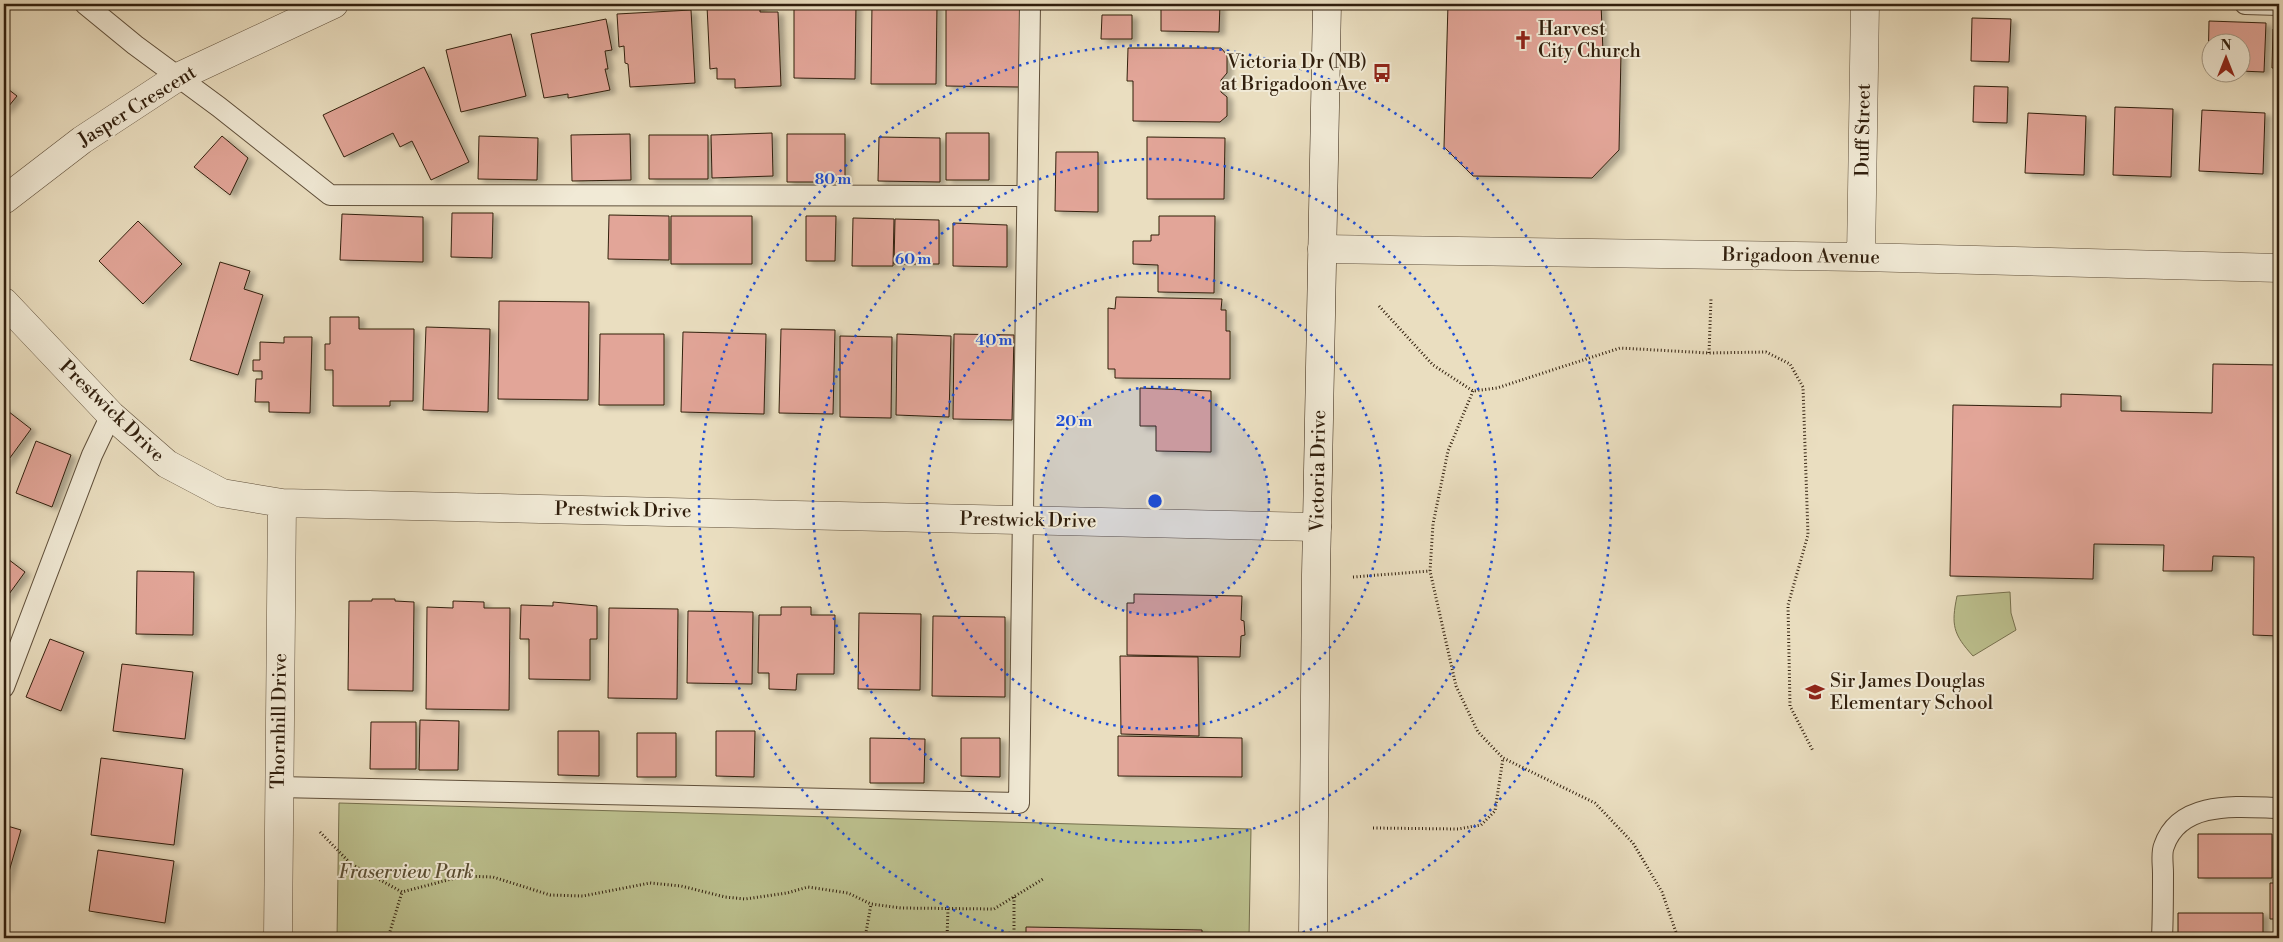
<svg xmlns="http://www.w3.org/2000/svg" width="2283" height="942" font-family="'Libre Bodoni',serif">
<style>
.green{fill:#bcc08e;stroke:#76704e}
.building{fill:#e2a598;stroke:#311f0d;filter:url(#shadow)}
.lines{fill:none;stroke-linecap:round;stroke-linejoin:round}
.lane-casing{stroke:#5f4f3a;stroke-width:22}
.street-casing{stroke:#5f4f3a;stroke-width:29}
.secondary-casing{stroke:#311f0d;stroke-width:29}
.path{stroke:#311f0d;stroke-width:3;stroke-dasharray:1 2.5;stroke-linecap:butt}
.lane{stroke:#f1ead6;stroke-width:20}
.street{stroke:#f1ead6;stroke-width:28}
.secondary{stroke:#f1ead6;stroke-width:28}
.ring{fill:none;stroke:#1d4ed8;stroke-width:2.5;stroke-dasharray:2.5 5}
.labels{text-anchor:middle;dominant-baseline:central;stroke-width:4;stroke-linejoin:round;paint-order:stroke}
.poi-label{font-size:19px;fill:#311f0d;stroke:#f1ead6;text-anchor:start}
.street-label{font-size:19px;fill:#311f0d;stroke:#f1ead6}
.park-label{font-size:19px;font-style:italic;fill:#5b4f34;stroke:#f1ead6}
.centre{fill:#1d4ed8;stroke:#f1ead6;stroke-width:2.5}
.ring-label{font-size:15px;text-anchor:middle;font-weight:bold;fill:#1d4ed8;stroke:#f1ead6;stroke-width:4;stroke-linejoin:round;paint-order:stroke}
</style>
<defs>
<filter id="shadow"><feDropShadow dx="5.5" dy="3" stdDeviation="2.5" flood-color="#0004"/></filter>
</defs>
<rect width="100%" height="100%" fill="#eadec0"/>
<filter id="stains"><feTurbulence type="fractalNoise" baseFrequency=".004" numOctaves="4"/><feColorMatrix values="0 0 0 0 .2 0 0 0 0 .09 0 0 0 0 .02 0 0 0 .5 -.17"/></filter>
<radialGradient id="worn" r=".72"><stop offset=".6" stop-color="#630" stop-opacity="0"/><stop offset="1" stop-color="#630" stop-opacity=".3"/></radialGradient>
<!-- green -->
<path class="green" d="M2010,592l1,21 5,17 -43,26c-20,-22 -22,-31 -16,-60z
M339,803l912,26 -2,109h-912z"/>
<!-- building -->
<path class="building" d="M739,4h21v8h18l3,74 -46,2v-9h-18v-11l-7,1 -3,-63z
M794,4h62l-1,75 -61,-1z
M872,4h65l-1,80h-65z
M946,4h74l-1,83 -73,-1z
M1161,4h59l-1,28 -58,-1z
M1448,4h153l2,48 18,1 -2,97 -27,28 -119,-2 -29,-29z
M691,10l4,73 -65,4 -2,-23 -3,-1 -1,-17 -5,1 -2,-33z
M1102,15h30v24h-31z
M1972,18l39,1 -2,43 -38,-1z
M606,19l6,31 -7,1 3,18h-3l5,21 -42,8v-4l-24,4 -13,-64z
M2209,21l57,2 -2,49 -24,-1v-29h-30v28h-2z
M2273,29h6v39h-7z
M511,34l15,62 -65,16 -15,-62z
M1128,48h93l6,7v18l-6,7v12l6,5v19l-7,6 -87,-1v-40h-6z
M424,67l45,95 -38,18 -19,-39 -12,6 -7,-14 -49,24 -21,-42z
M4,86l13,10 -13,16z
M1974,86l34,1 -1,36 -34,-1z
M2115,107l58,2 -2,68 -58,-2z
M2202,110l63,3 -2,61 -64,-3z
M2028,113l58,3 -2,59 -59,-2z
M772,133l1,43 -61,2 -1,-43z
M946,133h43v47h-43z
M630,134l1,46 -59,1 -1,-46z
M787,134h58v48h-58z
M649,135h59v44h-59z
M222,136l26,22 -18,37 -36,-28z
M479,136l59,2 -1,42 -59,-1z
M879,137l61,1v44l-62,-1z
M1147,137l78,1 -1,61h-77z
M1056,152h42v60l-43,-1z
M452,213h41l-1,45 -41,-1z
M342,214l81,3v45l-83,-2z
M609,215l60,1v44l-61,-1z
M671,216h81v48h-81z
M806,216h30l-1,45h-29z
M1159,216h56l-1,77 -56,-1v-27l-25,-1v-23h18v-6h8z
M853,218l41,1 -1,47h-41z
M895,219l44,1v44h-45z
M138,221l44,43 -39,40 -44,-43z
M953,223l54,2v42l-54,-1z
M220,262l30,9 -6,18 19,6 -25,80 -48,-15z
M1116,297l106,2 -1,11h5v21h4v48l-115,-1v-9h-7v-61l7,1z
M499,301l90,1 -1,98 -90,-1z
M330,317h29v12h55l-1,72h-23v5h-57v-36h-8v-26h5z
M426,327l64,2 -2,83 -65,-2z
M781,329l54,1 -2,84 -54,-1z
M683,332l83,2 -2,80 -83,-2z
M600,334h64v71h-65z
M897,334l54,2 -2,81 -53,-2z
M954,334l60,1 -2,85 -59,-1z
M840,336l52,1 -1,81 -51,-1z
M284,337h28l-2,76 -41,-1v-10h-14l1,-23h6v-8h-9v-11h7v-18l24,1z
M2213,364l66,1v271l-26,-1 1,-78 -41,-1 -1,15h-49l1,-26 -70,-1 -1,35 -143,-3 3,-171 108,2v-13l60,2v15l91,2z
M1140,388l71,3v61l-55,-1v-25h-16z
M4,408l27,21 -27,37z
M36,441l35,14 -19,52 -36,-14z
M4,556l21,16 -21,29z
M137,571l57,1 -1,63 -57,-1z
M1134,594l108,2 -1,24 3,1 1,14 -4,1 -1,21 -113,-2v-52h7z
M372,599h23v2l19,1 -1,89 -65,-1 1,-89h23z
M453,601l31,1v6h26l-1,102 -83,-1 1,-102 26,1z
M553,602l44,4v33h-7v41l-61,-1v-40h-9l1,-34 32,1z
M781,607h30v8h24l-1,59h-37l-1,16 -27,-1v-16h-11l1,-58h22z
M609,608l69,1 -1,90 -69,-1z
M688,611l65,1 -1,72 -65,-1z
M859,613l62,1 -1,76 -62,-1z
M933,616l72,1v80l-73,-1z
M50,639l34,13 -23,59 -35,-14z
M1120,656l78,1 1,79 -78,-2z
M122,664l71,8 -8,67 -72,-8z
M420,720l39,1 -1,49h-39z
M371,722h45v47h-46z
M558,731h41v45l-41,-1z
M716,731h39l-1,46 -38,-1z
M637,733h39v44h-39z
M1118,736l124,2v39l-124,-1z
M870,738l55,1 -1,44h-54z
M961,738h39v39l-39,-1z
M101,758l82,11 -9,76 -83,-10z
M4,825l17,5 -17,59z
M2198,834h74v44h-74z
M98,850l76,11 -9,62 -76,-12z
M2270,883h9v36h-9z
M2178,913h85v25h-85z
M1026,927l176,3v8h-176z"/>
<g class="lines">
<!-- lane casing -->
<g class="lane-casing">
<path id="lane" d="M85,4l50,41 84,62 111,88 697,1
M2245,4l34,1
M4,687l88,-232 19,-40
M278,787l741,16 11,-799
M2162,938c1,-22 1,-44 1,-65 0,-9 -2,-20 1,-27 16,-47 76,-39 115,-38"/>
</g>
<!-- street casing -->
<g class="street-casing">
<path id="street" d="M4,200l78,-60 96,-63 156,-73
M1322,249l539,8 418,11
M1861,257l4,-253
M4,302l107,113 56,49 55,29 60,10 1035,24
M278,938l4,-435"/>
</g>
<!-- secondary casing -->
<g class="secondary-casing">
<path id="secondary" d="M1313,938l3,-363 11,-571"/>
</g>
<!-- path -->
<path class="path" d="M1379,306l54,59 40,26 24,-3 123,-40 89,5 57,-1 24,12 13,23 5,148 -20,70 2,101 23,45
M1709,353l2,-54
M1473,391l-25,60 -15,73 -3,47 26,115 22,46 25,26 92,45 38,40 29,49 16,46
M1353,577l77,-6
M1373,828l85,1 23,-4 14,-14 8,-53
M320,832l31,32 51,28 61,-16 30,1 57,18 33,1 67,-13 31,3 44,11 20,2 42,-6 21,-6 40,6 23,11 30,4 93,1 49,-30
M1014,897v41
M388,938l14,-46
M865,938l6,-34
M947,938l1,-29"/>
<!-- lane -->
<use href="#lane" class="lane"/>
<!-- street -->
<use href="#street" class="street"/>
<!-- secondary -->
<use href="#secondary" class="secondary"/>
</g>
<!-- distance rings -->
<circle cx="1155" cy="501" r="114" fill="#1d4ed8" fill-opacity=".12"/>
<g class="ring">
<circle cx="1155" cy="501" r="114"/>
<circle cx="1155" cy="501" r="228"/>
<circle cx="1155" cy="501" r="342"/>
<path d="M1025 938A456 456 0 1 1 1285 938"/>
</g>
<!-- icons -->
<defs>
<g id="church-bare" transform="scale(1.5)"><path d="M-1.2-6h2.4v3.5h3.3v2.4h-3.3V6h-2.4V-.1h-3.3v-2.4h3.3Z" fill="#8f2418" stroke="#f1ead6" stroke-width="2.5" paint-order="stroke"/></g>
<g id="bus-bare" transform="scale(1.5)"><path d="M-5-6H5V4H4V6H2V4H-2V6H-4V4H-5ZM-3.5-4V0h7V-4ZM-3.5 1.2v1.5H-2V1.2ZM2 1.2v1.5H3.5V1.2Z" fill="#8f2418" stroke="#f1ead6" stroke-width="2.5" paint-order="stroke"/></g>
<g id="school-bare" transform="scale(1.5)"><path d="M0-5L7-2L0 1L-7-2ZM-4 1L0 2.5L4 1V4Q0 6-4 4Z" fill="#8f2418" stroke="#f1ead6" stroke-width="2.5" paint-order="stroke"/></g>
</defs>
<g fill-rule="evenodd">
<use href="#church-bare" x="1523" y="40"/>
<use href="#bus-bare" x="1382" y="73"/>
<use href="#school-bare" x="1815" y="692"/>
</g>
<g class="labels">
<!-- poi labels -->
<g class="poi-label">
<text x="1538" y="29">Harvest<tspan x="1538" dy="22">City Church</tspan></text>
<text x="1367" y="62" text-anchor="end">Victoria Dr (NB)<tspan x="1367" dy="22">at Brigadoon Ave</tspan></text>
<text x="1830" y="681">Sir James Douglas<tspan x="1830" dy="22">Elementary School</tspan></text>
</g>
<!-- street labels -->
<g class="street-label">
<text transform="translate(137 106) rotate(-32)">Jasper Crescent</text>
<text transform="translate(1863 130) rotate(-89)">Duff Street</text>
<text transform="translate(1801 256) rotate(1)">Brigadoon Avenue</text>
<text transform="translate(112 411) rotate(44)">Prestwick Drive</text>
<text transform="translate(1318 471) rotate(-89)">Victoria Drive</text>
<text transform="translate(623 510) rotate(1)">Prestwick Drive</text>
<text transform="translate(1028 520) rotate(1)">Prestwick Drive</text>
<text transform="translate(279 721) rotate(-89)">Thornhill Drive</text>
</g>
<!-- park labels -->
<g class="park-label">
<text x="406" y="872">Fraserview Park</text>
</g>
</g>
<circle cx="1155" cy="501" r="8" class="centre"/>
<g class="ring-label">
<text x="833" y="184">80 m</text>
<text x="913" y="264">60 m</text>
<text x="994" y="345">40 m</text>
<text x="1074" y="426">20 m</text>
</g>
<!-- margin -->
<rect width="2283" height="942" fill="none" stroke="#eadec0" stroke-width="20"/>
<rect x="5" y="5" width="2273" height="932" fill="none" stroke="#311f0d" stroke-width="2.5"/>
<rect x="10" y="10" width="2263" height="922" fill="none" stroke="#311f0d"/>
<!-- north arrow -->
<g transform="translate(2226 58)"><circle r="24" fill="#f1ead6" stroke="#a49986"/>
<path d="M0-4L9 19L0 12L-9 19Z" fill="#8f2418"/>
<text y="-8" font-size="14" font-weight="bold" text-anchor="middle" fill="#311f0d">N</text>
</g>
<rect width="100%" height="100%" filter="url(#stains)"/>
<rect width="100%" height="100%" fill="url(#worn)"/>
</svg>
